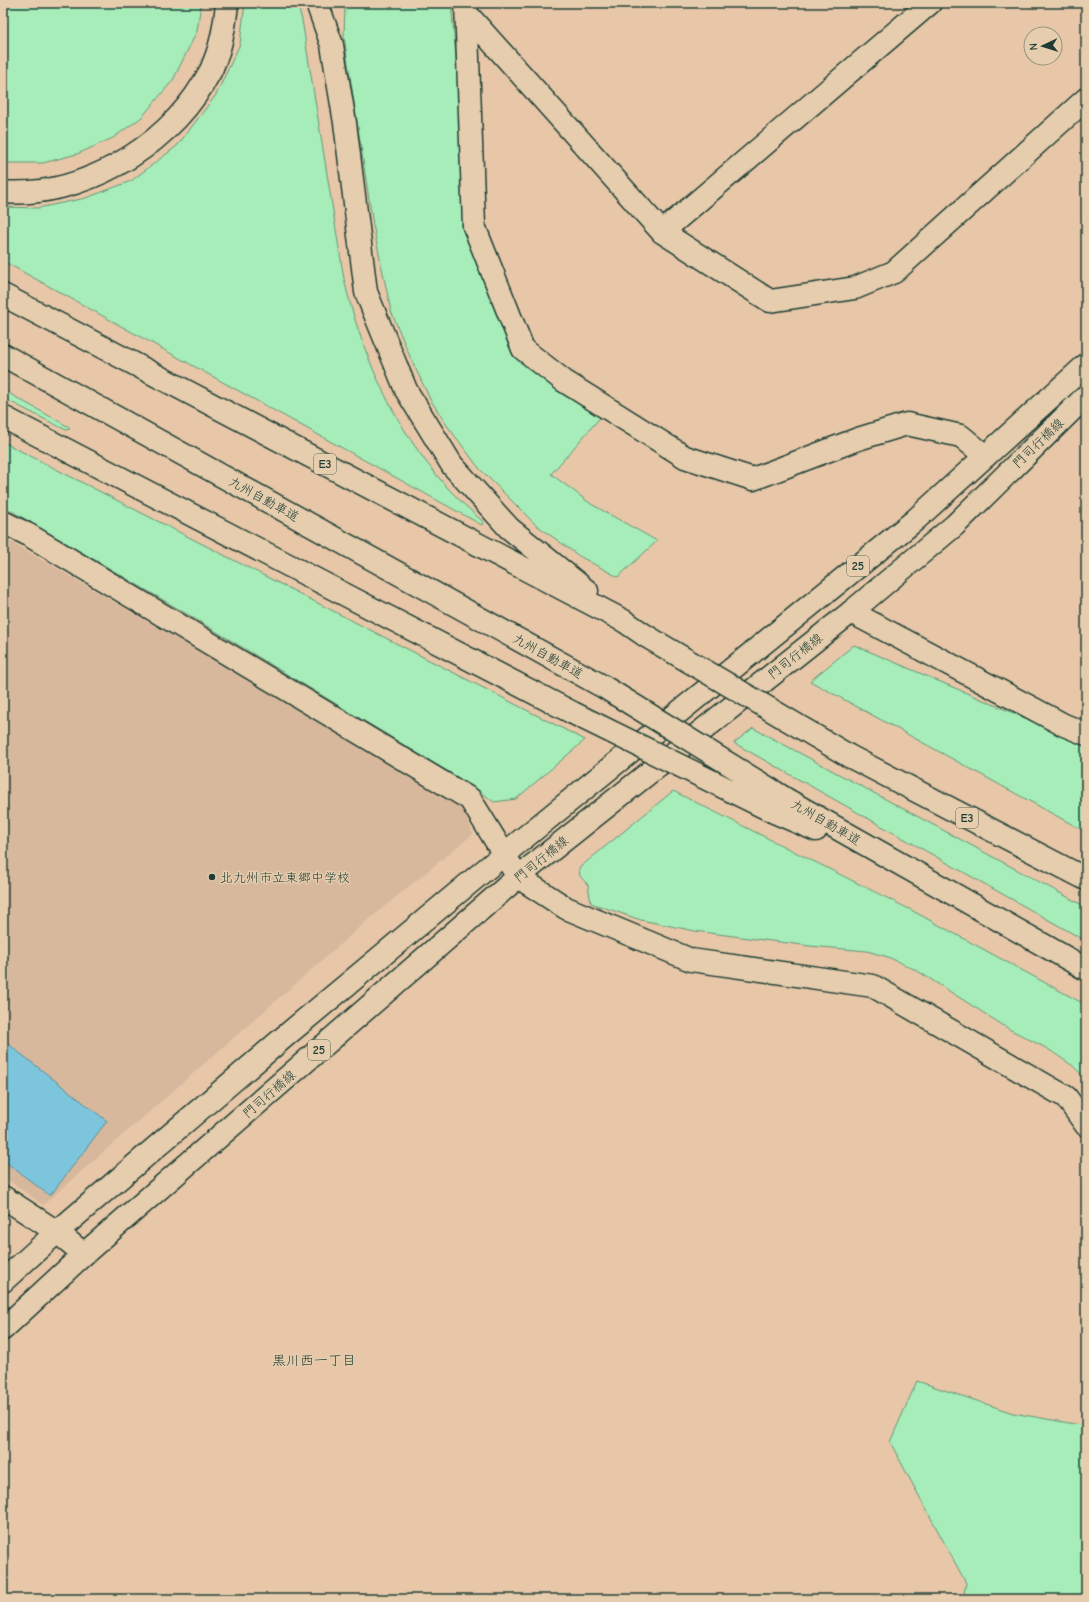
<svg xmlns="http://www.w3.org/2000/svg" width="1089" height="1602" font-family="'Comic Neue','Klee One',sans-serif">
<style>
.built{fill:#d7b89c}
.green{fill:#a6edb9;stroke:#629576}
.water{fill:#7dc5dd;stroke:#578f99}
.lines{fill:none;stroke-linecap:round;stroke-linejoin:round}
.minor-casing{stroke:#1f3d34;stroke-width:25}
.major-casing{stroke:#1f3d34;stroke-width:25}
.highway-casing{stroke:#1f3d34;stroke-width:25}
.minor{stroke:#e5cdad;stroke-width:22}
.major{stroke:#e5cdad;stroke-width:22}
.highway{stroke:#e5cdad;stroke-width:22}
.highway-bridge-casing{stroke:#1f3d34;stroke-width:25;stroke-linecap:butt}
.highway-bridge{stroke:#e5cdad;stroke-width:22}
.poi-dot{fill:#1f3d34;stroke:#e5cdad;stroke-width:1.5}
.labels{text-anchor:middle;dominant-baseline:central;stroke-width:3;stroke-linejoin:round;paint-order:stroke}
.shield{fill:#e5cdad;stroke:#5a6858;stroke-width:1}
.shield-label{font-size:12px;font-weight:bold;fill:#1f3d34}
.street-label{font-size:13px;fill:#1f3d34;stroke:#e5cdad}
.poi-label{font-size:13px;fill:#1f3d34;stroke:#e5cdad;text-anchor:start}
.neighbourhood-label{font-size:14px;fill:#1f3d34;stroke:#e5cdad}
</style>
<rect width="100%" height="100%" fill="#e7c7a8"/>
<filter id="ink" filterUnits="userSpaceOnUse"><feTurbulence type="fractalNoise" baseFrequency=".025" numOctaves="2"/><feDisplacementMap in="SourceGraphic" scale="8" xChannelSelector="R" yChannelSelector="G"/><feConvolveMatrix kernelMatrix="1 2 1 2 8 2 1 2 1" color-interpolation-filters="sRGB"/></filter>
<g filter="url(#ink)">
<!-- built -->
<path class="built" d="M3,537l252,147 209,126 9,24 -105,86 -325,285 -40,-29z"/>
<!-- green -->
<path class="green" d="M3,3h198l-4,28 -24,49 -31,37 -29,21 -36,16 -34,9h-40z
M245,3h52l5,17 42,259c17,74 50,149 102,207 11,13 25,24 37,36l-1,3 -479,-264v-54l35,1 48,-10 45,-17 46,-35 39,-51 24,-51z
M345,3h106l20,220 51,121 82,69 -53,61 40,30 66,37 -39,36 -39,-21 -44,-32 -56,-56 -33,-44 -16,-25 -19,-40 -20,-48 -18,-86 -29,-188z
M3,390l66,37 1,2 -4,1 -63,-32z
M3,442l582,298 -69,59 -22,3 -17,-13 -290,-175 -184,-108z
M854,645l232,99v88l-276,-151z
M753,728l333,179v34l-352,-198z
M673,791l238,119 175,95v74l-13,-13 -25,-17 -39,-20 -93,-59 -28,-13 -21,-6 -57,-5 -115,-15 -54,-11 -50,-17 -3,-18 -8,-9 -1,-8z
M917,1381l96,32 73,13v173h-123l3,-16 -76,-141z"/>
<!-- water -->
<path class="water" d="M3,1040l104,81 -57,75 -47,-36z"/>
<g class="lines">
<!-- minor casing -->
<g class="minor-casing">
<path id="minor" d="M466,3l8,223 49,123 41,32 121,76 68,22 105,-40 49,-15 54,12 24,20
M467,14l195,218 108,69 85,-13 39,-16 192,-173
M662,232l268,-229
M3,522l24,12 443,265 48,78 48,31 125,52 182,26 193,111 20,28
M851,612l213,113 22,9
M3,1197l54,35 27,22"/>
</g>
<!-- major casing -->
<g class="major-casing">
<path id="major" d="M3,1281l54,-49 226,-194 220,-183 411,-334 172,-156
M3,1329l81,-75 434,-377 333,-265 104,-87 131,-129"/>
</g>
<!-- highway casing -->
<g class="highway-casing">
<path id="highway" d="M317,3l15,42 13,78 21,169 40,98 46,75 57,63 78,63
M3,192c77,6 161,-43 200,-108 3,-6 8,-12 10,-19 9,-20 12,-40 14,-62
M3,295l621,326 22,15
M3,355l601,332
M3,417l570,296
M849,756l237,123
M789,801l297,168
M774,812l42,18"/>
</g>
<!-- minor -->
<use href="#minor" class="minor"/>
<!-- major -->
<use href="#major" class="major"/>
<!-- highway -->
<use href="#highway" class="highway"/>
<!-- highway-bridge casing -->
<g class="highway-bridge-casing">
<path id="highway-bridge" d="M646,636l203,120
M604,687l185,114
M573,713l201,99"/>
</g>
<!-- highway-bridge -->
<use href="#highway-bridge" class="highway-bridge"/>
</g>
</g>
<!-- markers -->
<circle class="poi-dot" cx="212" cy="877" r="4"/>
<g class="labels">
<!-- shield labels -->
<g class="shield">
<rect x="314" y="454" width="22" height="20" rx="3"/>
<rect x="847" y="556" width="22" height="20" rx="3"/>
<rect x="956" y="808" width="22" height="20" rx="3"/>
<rect x="308" y="1040" width="22" height="20" rx="3"/>
</g>
<g class="shield-label">
<text x="325" y="464">E3</text>
<text x="858" y="566">25</text>
<text x="967" y="818">E3</text>
<text x="319" y="1050">25</text>
</g>
<!-- street labels -->
<g class="street-label">
<text transform="translate(1038 443) rotate(-44)">門司行橋線</text>
<text transform="translate(264 499) rotate(29)">九州自動車道</text>
<text transform="translate(548 656) rotate(29)">九州自動車道</text>
<text transform="translate(795 656) rotate(-38)">門司行橋線</text>
<text transform="translate(826 822) rotate(30)">九州自動車道</text>
<text transform="translate(541 859) rotate(-39)">門司行橋線</text>
<text transform="translate(269 1094) rotate(-41)">門司行橋線</text>
</g>
<!-- poi labels -->
<g class="poi-label">
<text x="220" y="877">北九州市立東郷中学校</text>
</g>
<!-- neighbourhood labels -->
<g class="neighbourhood-label">
<text x="314" y="1360">黒川西一丁目</text>
</g>
</g>
<!-- margin -->
<rect width="1089" height="1602" fill="none" stroke="#e5cdad" stroke-width="16"/>
<rect x="8" y="8" width="1073" height="1586" fill="none" stroke="#1f3d34" stroke-width="1.5" filter="url(#ink)"/>
<!-- north arrow -->
<g transform="translate(1043 46) rotate(266)"><circle r="19" fill="#e5cdad" stroke="#96937d"/>
<path d="M0-3L7 15L0 10L-7 15Z" fill="#1f3d34"/>
<text y="-6" font-size="11" font-weight="bold" text-anchor="middle" fill="#1f3d34">N</text>
</g>
</svg>
